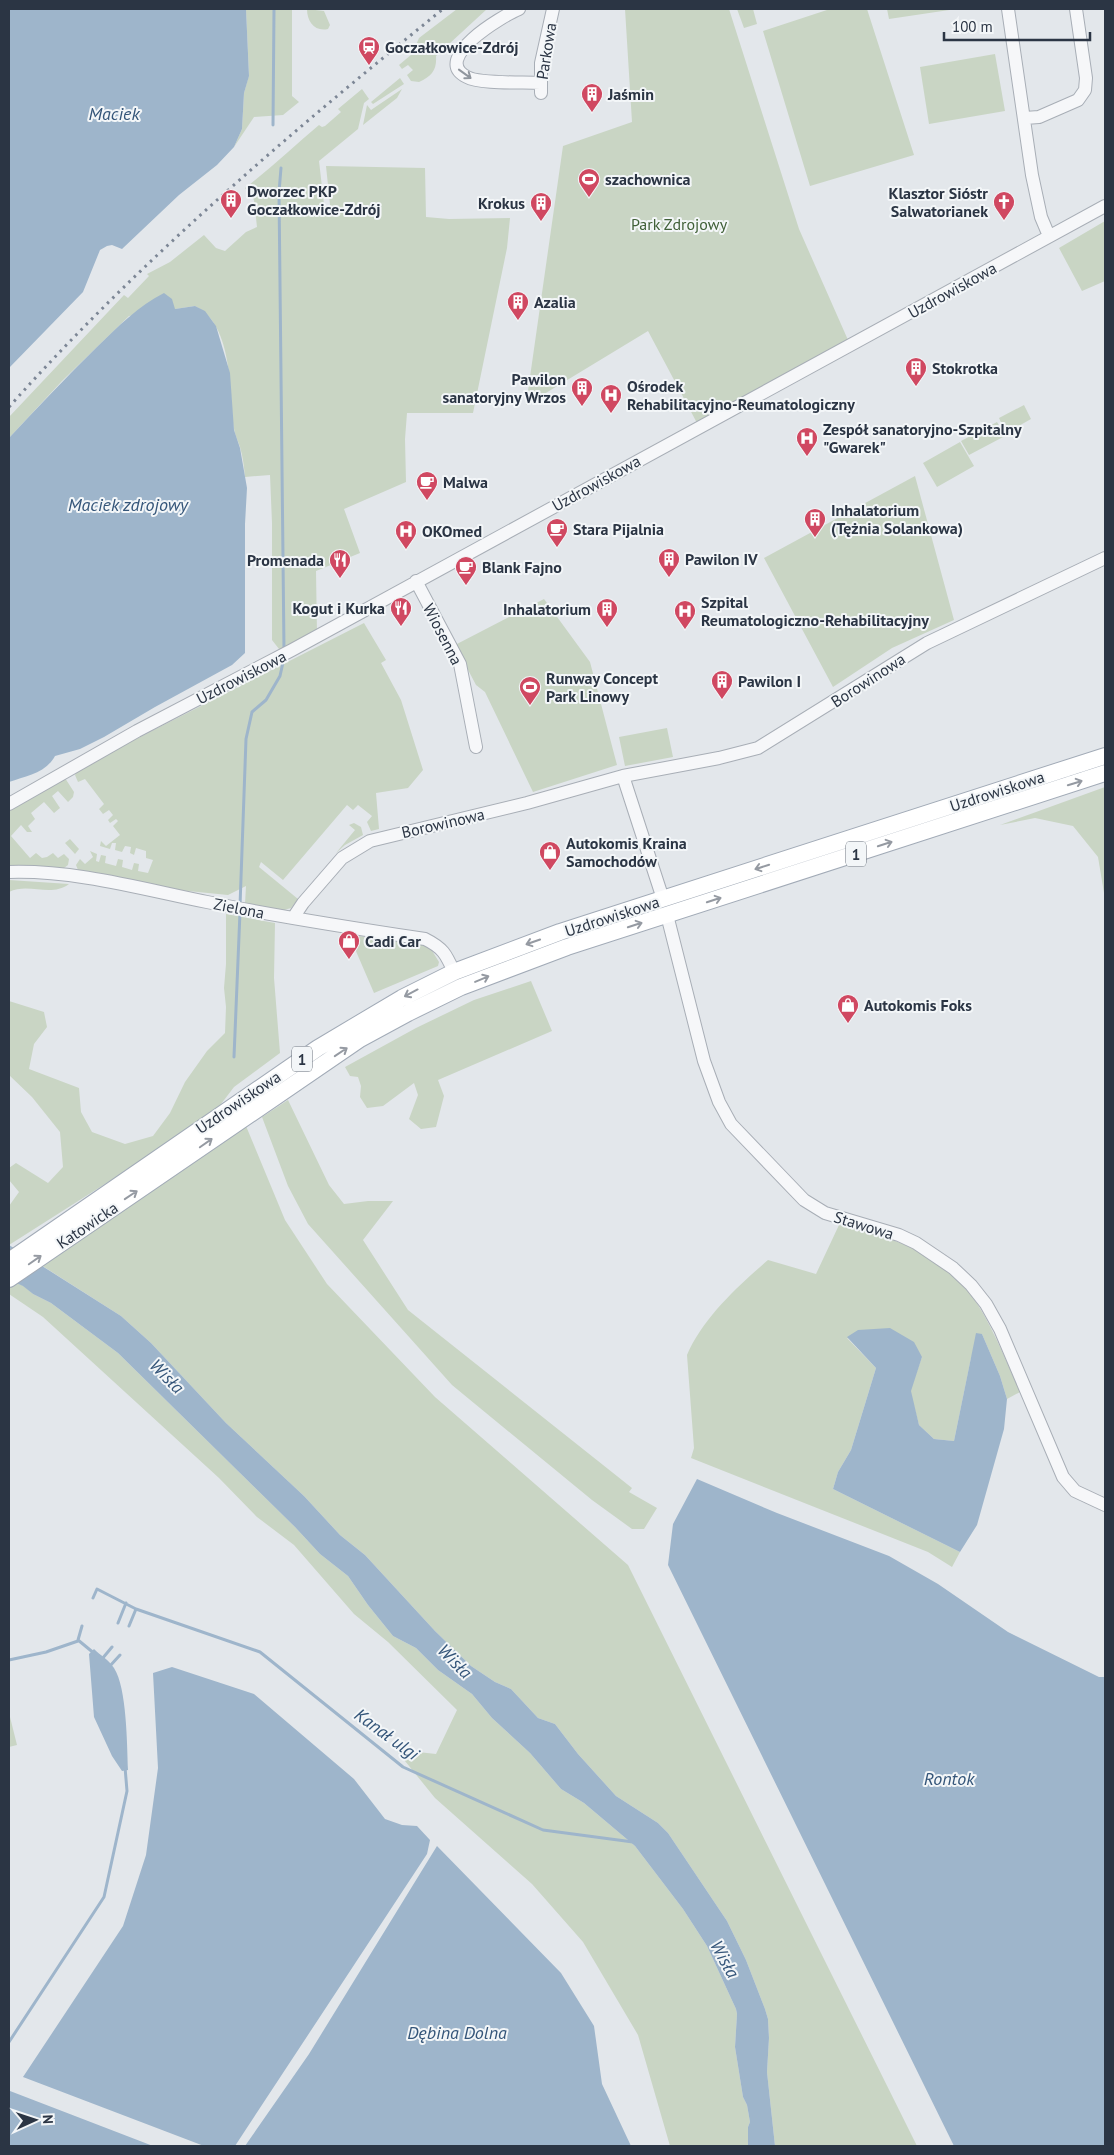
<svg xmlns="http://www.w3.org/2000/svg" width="1114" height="2155" font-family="'PT Sans',sans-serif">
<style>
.green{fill:#c9d5c4}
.water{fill:#9eb5cb}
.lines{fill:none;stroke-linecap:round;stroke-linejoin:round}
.stream{stroke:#9eb5cb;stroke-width:3}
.minor-casing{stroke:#a8aeb6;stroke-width:14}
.major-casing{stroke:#a2abb7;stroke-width:18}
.minor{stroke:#f6f7f9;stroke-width:12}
.major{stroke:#fff;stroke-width:16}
.rail{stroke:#7c8695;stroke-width:3;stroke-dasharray:2.5 5;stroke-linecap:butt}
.oneway{stroke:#90969e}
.oneway2{stroke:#959aa2}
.labels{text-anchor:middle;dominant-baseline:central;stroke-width:4;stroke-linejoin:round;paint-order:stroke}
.shield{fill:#f3f6f8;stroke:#676f7a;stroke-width:1}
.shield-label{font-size:15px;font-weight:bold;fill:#2b3544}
.poi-label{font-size:16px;font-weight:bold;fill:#2b3544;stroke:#f3f6f8;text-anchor:start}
.street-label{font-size:16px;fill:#2b3544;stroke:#f3f6f8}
.park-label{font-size:16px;fill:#406038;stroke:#f3f6f8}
.water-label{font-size:18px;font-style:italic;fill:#345579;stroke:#f3f6f8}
</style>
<rect width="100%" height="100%" fill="#e3e7eb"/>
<!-- green -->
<path class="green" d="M246,9h46v87l7,6 -16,13 -29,2 -20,30 8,-18 2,-36 5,-18z
M307,9l17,2 6,14 -2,4c-13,3 -21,-7 -21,-20z
M457,9h30l-51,47c1,14 -4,20 -17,26l-8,-1 -4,-6 6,-5 -5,-5 -6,4 -3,-4 19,-16 -2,-4 3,-7z
M625,9h104l70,220 49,111 -151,83 -49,-92 -122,74 37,-259 69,-24z
M737,9h16l4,15 -13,4z
M830,9h37l47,146 -104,31 -47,-155z
M887,9h69l-67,10z
M995,54l10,57 -76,13 -9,-57z
M400,78l4,6 -31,20 -2,-2z
M362,89l7,10 -5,4 -6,26 -39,32 6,52 6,1 -5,-48 99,2 1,49 23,2 61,-1 -3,30 -34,165h-66l-2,26 1,43 -62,27 16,44 -44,18 1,63 -22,11 -16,4 -7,-9v-117l-2,-48 -25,2c-1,-10 -2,-20 -5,-30 -2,-6 -5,-12 -6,-18 -5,-36 0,-104 -39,-123l-66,10 -67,65 -53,57v-21l115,-122 4,3 21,-22 -2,-2 23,-12 34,-27 12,13 9,3 21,-19 11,-5 -3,-27 -9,-12c26,-20 49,-42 74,-63l3,2 3,-1 16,-14 -3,-3z
M402,89l-5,9 -34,27 4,-20 4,5z
M1105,221v60l-23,10 -23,-43z
M1024,405l7,14 -25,14 -7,-15z
M997,422l8,14 -36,19 -8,-14z
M960,442l14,24 -37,21 -14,-24z
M915,476l39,144 -62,28 -59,39 -69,-129z
M544,599l46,63 27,103 -84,27 -48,-100 -9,-7 -21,-40z
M364,623l22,37 -5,3 20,37 22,70 -15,18 -32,5 3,36 -8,2 -4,-9 5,-6 -14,-11 -5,5 -6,-5 -64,75 -22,-18 -2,5 39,32 -7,9 -7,2 -39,-6 1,-18 -18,9 -50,-5 -100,-20 -2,-5 4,-6 5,5 8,-7 -3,-6 7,3 -1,7 3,1 2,-7 5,1 -1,7 11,3 2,-7 5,1 -1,7 10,3 2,-7 5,1 -1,7 10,2 5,-13 -7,-2v-7l-10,-3 -2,7 -4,-2 1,-6 -6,-1 -3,6 -7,-2 1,-7h-4l-2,6 -10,-3 1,-5 5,5 14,-11 -7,-9 5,-5 -2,-2 -6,4 -2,-3 5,-5 -4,-5 -6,4 -4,-5 5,-5 -19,-25 -7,3 -3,-7 4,-7z
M667,728l6,29 -48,9 -6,-29z
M65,778l9,14 -1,5 -5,5 -10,-11 -6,5 8,12 -6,5 -10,-11 -13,11 4,6 -7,7 4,6h-5l-6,-7 -10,11 19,22 6,-5 6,5 5,-1 6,-4 5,5 6,-4 5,5 -1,6 -4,3 -55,-2v-57z
M1105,787v112l-7,-42 -25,-31 -38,-8 -35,7z
M354,823l7,4 2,8 -18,10 -9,8 19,-23 -6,-5z
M70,839l9,10 -4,5 -10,-11z
M9,880l60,4c-19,14 -40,-2 -60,8z
M226,914l49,9 -1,55 6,75 -46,34 -16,21 -69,48 -140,89v-39l10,-14 -10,-12v-12l7,-5 32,20 15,-16 -3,-35 -28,-35 -23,-22v-74l35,11 3,15 -13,17 -5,25 50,19 2,24 11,20 33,12 28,-8 17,-23 15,-31 22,-31 18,-18 1,-26 -2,-19 2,-24z
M349,935l70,8 12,6 8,13 -1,4 -64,27z
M531,981l21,50 -114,49 6,16 -8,31 -15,2 -12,-10 9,-24 -4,-12 -31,23 -16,2 -7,-11 1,-11 -3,-9 -8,-1 -5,-9 71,-39 58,-28z
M288,1100l41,85 15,19 24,-3h25l-30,39 45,70 224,178 -3,4 28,16 -13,21h-12l-40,-29 -140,-115 -144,-161 -20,-38 -26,-69z
M246,1126l39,94 42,64 108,113 193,168 289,581h-142l-8,-74 2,-34 -1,-19 -3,-10 -19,-49 -19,-39 -59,-88 -10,-10 -42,-27 -38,-42 -23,-30 -17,-6 -27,-29 -16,-7 -24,-16 -36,-35 -70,-76 -25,-20 -36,-39 -78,-73 -75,-80 -30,-27 -80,-51z
M839,1225c48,11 100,26 131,68 21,29 35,66 50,99l-13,7 -7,-23 -18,-42 -11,24 -17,83 -20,-2 -15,-14 -9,-34 12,-34 -75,-19 29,30 -25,82 -13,22 -5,17 127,63 -8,15 -24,-15 -237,-94 3,-10 -7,-93c16,-37 51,-69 81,-95l48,14z
M13,1282l11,4 9,8 18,9 67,50 177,174 25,27 28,22 20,29 25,31 23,12 22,22 34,24 20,24 38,35 31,36 23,14 51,43 48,63 24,37 29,63 1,5 -2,33 8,50 4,8 3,17 -2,5v19h-78l-32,-111 -55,-93 -51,-58 -97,-86 -43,-53 17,6 27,3 21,-44 -69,-68 -34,-28 -60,-69 -37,-28 -38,-39 -176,-161 -34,-23v-9z
M9,1713l8,32 -8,2z"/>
<!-- water -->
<path class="water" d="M9,9h237l3,67 -5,17 -2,36 -8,18 -17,18 -38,30 -57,54 -10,-4 -5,1 -7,4 -17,42 -74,76z
M164,293l8,6 3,10 20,-3 10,5 11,15 14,47 4,57 6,18 7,40 -2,36v129l-13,12 -77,42 -51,30 -24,12 -25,7c-9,17 -29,20 -46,26v-344c29,-31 58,-62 89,-92 21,-20 40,-40 66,-53z
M9,1245l112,71 30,27 75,80 78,73 36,39 25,20 70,76 36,35 24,16 16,7 27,29 17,6 23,30 38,42 42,27 10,10 59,88 19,39 19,49 3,10 1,19 -2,34 8,74h-27v-19l2,-5 -3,-17 -4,-8 -8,-50 2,-33 -1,-5 -29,-63 -24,-37 -48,-63 -51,-43 -23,-14 -31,-36 -38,-35 -20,-24 -34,-24 -22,-22 -23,-12 -25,-31 -20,-29 -28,-22 -25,-27 -177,-174 -67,-50 -18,-9 -10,-8 -14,-6z
M890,1328l24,14 8,15 -11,34 8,34 15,14 20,2 22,-108 6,1 18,42 7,23 -3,30 -27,96 -17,27 -127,-63 5,-17 13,-22 25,-82 -29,-31 11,-7z
M697,1479l80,34 112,43 49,28 70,48 91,45h6v469h-151l-286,-581 5,-41z
M94,1649c6,6 15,11 20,19 13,20 13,77 14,102l-6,1 -10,-15 -18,-39 -5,-63z
M172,1667l82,27 100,85 31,40 17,6 15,1 13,14 -3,14 -192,292h-31l-181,-69 100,-151 23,-71 12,-87 -5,-95z
M437,1846l124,127 33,53 8,58 29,62h-386l64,-92z
M10,2091l143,55h-144z"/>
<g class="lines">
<!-- stream -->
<path class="stream" d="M273,125l1,-116
M281,168l-2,24 5,458
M240,906l6,-167 6,-27 14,-12 14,-24 4,-18
M234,1057l6,-145
M93,1598l4,-9 39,20 124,43 143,115 140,63 90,12
M118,1623l8,-20
M129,1626l7,-17
M78,1640l17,14
M78,1640l4,-14
M102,1659l10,-12
M9,1660l37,-8 32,-11
M109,1667l11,-12
M9,2042l95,-145 23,-106 -2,-24"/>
<!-- minor casing -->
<g class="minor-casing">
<path id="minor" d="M519,9c-17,7 -89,50 -52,68 12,7 57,5 73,6
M1008,9l24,166 9,42 8,19
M541,93v-30l12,-54
M1025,118l14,-1 39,-17 7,-10 1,-12 -10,-69
M416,581l44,83 16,83
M623,776l40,123
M9,804l128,-73 155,-81 813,-444
M9,872c67,-2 133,17 198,30 73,15 145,26 218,37 18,9 21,15 29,33
M667,915l37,146 15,41 12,22 73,76 21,13 74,22 17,8 37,25 18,17 15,19 14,25 63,148 12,14 30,14
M293,918l10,-15 39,-45 28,-17 157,-38 96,-27 96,-18 39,-10 169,-105 178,-85"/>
</g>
<!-- major casing -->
<g class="major-casing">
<path id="major" d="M9,1261l309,-213 84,-50 52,-26 106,-40 545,-176
M9,1279l351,-240 48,-26 53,-26 106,-40 538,-174"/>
</g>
<!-- minor -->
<use href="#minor" class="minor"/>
<!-- major -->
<use href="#major" class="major"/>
<!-- rail -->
<path class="rail" d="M9,407c131,-147 281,-274 434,-398"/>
</g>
<!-- one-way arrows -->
<defs><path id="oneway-shaft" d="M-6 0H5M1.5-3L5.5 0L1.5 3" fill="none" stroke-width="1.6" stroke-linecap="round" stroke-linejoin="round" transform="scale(1.25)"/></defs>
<use class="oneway" href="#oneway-shaft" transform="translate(465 74) rotate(36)"/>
<g class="oneway2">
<use href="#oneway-shaft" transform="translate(1075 783) rotate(-17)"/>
<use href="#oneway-shaft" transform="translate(885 844) rotate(-18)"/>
<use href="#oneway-shaft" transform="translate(762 867) rotate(162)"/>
<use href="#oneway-shaft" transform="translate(714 900) rotate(-18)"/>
<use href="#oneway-shaft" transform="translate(635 925) rotate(-18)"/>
<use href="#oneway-shaft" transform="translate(533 942) rotate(161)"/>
<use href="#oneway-shaft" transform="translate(482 979) rotate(-23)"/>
<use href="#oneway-shaft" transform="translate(411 993) rotate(152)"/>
<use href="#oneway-shaft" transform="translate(341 1052) rotate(-34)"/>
<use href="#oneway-shaft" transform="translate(206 1143) rotate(-35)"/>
<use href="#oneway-shaft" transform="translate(131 1195) rotate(-34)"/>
<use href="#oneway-shaft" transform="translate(35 1260) rotate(-35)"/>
</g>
<!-- icons -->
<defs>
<g id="station-pin" transform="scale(1.125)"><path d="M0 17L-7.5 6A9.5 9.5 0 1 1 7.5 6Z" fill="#d04861" stroke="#f3f6f8"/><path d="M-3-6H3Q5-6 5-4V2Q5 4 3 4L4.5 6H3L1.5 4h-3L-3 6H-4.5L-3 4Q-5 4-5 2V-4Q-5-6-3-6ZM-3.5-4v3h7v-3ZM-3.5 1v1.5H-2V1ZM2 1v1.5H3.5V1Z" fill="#fff"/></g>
<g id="building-pin" transform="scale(1.125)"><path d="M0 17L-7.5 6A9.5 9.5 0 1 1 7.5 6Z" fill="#d04861" stroke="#f3f6f8"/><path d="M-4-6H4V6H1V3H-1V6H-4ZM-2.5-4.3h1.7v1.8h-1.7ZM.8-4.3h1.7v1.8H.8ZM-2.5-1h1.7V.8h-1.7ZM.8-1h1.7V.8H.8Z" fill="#fff"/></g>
<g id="stadium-pin" transform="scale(1.125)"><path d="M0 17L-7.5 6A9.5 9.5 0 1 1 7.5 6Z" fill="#d04861" stroke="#f3f6f8"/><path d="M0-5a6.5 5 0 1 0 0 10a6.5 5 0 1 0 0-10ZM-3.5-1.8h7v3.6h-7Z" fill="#fff"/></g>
<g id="church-pin" transform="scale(1.125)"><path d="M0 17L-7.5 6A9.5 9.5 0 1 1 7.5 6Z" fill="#d04861" stroke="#f3f6f8"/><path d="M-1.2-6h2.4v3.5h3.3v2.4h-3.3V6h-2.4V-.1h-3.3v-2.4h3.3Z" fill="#fff"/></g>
<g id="hospital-pin" transform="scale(1.125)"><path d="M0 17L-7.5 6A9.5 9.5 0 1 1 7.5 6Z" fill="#d04861" stroke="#f3f6f8"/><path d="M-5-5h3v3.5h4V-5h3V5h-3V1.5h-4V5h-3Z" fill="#fff"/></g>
<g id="cafe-pin" transform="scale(1.125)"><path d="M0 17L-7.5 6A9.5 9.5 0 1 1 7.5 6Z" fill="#d04861" stroke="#f3f6f8"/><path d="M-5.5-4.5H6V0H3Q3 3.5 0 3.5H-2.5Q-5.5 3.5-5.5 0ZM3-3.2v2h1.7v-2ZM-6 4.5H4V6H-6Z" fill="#fff"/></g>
<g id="restaurant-pin" transform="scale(1.125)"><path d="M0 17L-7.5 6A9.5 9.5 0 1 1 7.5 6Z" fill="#d04861" stroke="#f3f6f8"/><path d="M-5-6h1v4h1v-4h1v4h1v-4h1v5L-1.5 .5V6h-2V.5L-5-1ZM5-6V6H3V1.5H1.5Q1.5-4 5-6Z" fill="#fff"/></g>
<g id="shop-pin" transform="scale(1.125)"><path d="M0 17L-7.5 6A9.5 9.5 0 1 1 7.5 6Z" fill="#d04861" stroke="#f3f6f8"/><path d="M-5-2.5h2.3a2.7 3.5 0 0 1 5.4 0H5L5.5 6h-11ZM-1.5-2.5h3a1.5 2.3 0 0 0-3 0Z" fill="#fff"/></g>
</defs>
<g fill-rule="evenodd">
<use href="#station-pin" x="369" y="47"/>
<use href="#building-pin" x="592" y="94"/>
<use href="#stadium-pin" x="589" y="179"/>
<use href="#building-pin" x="231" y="200"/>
<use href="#church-pin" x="1004" y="202"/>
<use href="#building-pin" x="541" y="203"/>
<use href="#building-pin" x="518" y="302"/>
<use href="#building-pin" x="916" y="368"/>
<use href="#building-pin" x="582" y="388"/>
<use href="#hospital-pin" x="611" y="395"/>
<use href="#hospital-pin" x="807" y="438"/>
<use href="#cafe-pin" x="427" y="482"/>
<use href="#building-pin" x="815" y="519"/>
<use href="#cafe-pin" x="557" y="529"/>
<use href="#hospital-pin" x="406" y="531"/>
<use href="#building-pin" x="669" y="559"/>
<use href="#restaurant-pin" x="340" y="560"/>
<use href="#cafe-pin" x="466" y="567"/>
<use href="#restaurant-pin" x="401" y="608"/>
<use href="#building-pin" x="607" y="609"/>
<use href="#hospital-pin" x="685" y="611"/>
<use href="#building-pin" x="722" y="681"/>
<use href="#stadium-pin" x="530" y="687"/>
<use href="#shop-pin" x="550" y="852"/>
<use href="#shop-pin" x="349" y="941"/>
<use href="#shop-pin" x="848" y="1005"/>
</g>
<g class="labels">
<!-- shield labels -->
<g class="shield">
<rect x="846" y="841.5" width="20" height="25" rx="4"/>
<rect x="292" y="1046.5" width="20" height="25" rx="4"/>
</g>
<g class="shield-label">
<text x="856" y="854">1</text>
<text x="302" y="1059">1</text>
</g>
<!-- poi labels -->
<g class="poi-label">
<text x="385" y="47">Goczałkowice-Zdrój</text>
<text x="608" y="94">Jaśmin</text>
<text x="605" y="179">szachownica</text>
<text x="247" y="191">Dworzec PKP<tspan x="247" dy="18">Goczałkowice-Zdrój</tspan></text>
<text x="988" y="193" text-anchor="end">Klasztor Sióstr<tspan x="988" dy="18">Salwatorianek</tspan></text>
<text x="525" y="203" text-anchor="end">Krokus</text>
<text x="534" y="302">Azalia</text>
<text x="932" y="368">Stokrotka</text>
<text x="566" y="379" text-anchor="end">Pawilon<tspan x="566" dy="18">sanatoryjny Wrzos</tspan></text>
<text x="627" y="386">Ośrodek<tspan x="627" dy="18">Rehabilitacyjno-Reumatologiczny</tspan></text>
<text x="823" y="429">Zespół sanatoryjno-Szpitalny<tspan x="823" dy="18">"Gwarek"</tspan></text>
<text x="443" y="482">Malwa</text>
<text x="831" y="510">Inhalatorium<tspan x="831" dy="18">(Tężnia Solankowa)</tspan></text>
<text x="573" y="529">Stara Pijalnia</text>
<text x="422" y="531">OKOmed</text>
<text x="685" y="559">Pawilon IV</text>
<text x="324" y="560" text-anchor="end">Promenada</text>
<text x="482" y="567">Blank Fajno</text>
<text x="701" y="602">Szpital<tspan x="701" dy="18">Reumatologiczno-Rehabilitacyjny</tspan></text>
<text x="385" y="608" text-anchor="end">Kogut i Kurka</text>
<text x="591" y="609" text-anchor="end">Inhalatorium</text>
<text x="546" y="678">Runway Concept<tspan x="546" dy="18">Park Linowy</tspan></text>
<text x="738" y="681">Pawilon I</text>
<text x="566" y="843">Autokomis Kraina<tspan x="566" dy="18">Samochodów</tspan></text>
<text x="365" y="941">Cadi Car</text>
<text x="864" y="1005">Autokomis Foks</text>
</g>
<!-- street labels -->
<g class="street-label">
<text transform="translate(546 51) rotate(-81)">Parkowa</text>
<text transform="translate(952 290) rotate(-29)">Uzdrowiskowa</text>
<text transform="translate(596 483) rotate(-29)">Uzdrowiskowa</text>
<text transform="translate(443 634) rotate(63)">Wiosenna</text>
<text transform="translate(241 677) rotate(-27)">Uzdrowiskowa</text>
<text transform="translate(868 680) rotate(-33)">Borowinowa</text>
<text transform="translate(997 791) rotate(-18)">Uzdrowiskowa</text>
<text transform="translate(443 823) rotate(-13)">Borowinowa</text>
<text transform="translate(239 908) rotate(11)">Zielona</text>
<text transform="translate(612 916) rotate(-18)">Uzdrowiskowa</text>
<text transform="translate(238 1102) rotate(-34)">Uzdrowiskowa</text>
<text transform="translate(87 1225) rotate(-34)">Katowicka</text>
<text transform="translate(864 1225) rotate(17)">Stawowa</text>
</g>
<!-- park labels -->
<g class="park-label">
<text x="679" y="224">Park Zdrojowy</text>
</g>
<!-- water labels -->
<g class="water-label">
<text x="114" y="113">Maciek</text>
<text x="128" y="504">Maciek zdrojowy</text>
<text transform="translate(167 1376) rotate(45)">Wisła</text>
<text transform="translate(455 1661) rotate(45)">Wisła</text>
<text transform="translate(387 1734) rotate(36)">Kanał ulgi</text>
<text x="949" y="1778">Rontok</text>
<text transform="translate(725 1959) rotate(61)">Wisła</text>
<text x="457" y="2032">Dębina Dolna</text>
</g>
</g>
<!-- border -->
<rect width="1114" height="2155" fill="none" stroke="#2b3544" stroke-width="20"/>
<!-- north arrow -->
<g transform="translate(35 2120) rotate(87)" stroke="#f3f6f8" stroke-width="4" paint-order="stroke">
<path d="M0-4L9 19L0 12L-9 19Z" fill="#2b3544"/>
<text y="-8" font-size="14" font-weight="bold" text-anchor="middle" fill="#2b3544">N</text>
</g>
<!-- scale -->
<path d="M944 32v8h146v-8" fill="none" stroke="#2b3544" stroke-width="2.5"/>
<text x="952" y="32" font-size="15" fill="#2b3544" stroke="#f3f6f8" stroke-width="4" paint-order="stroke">100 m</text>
</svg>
